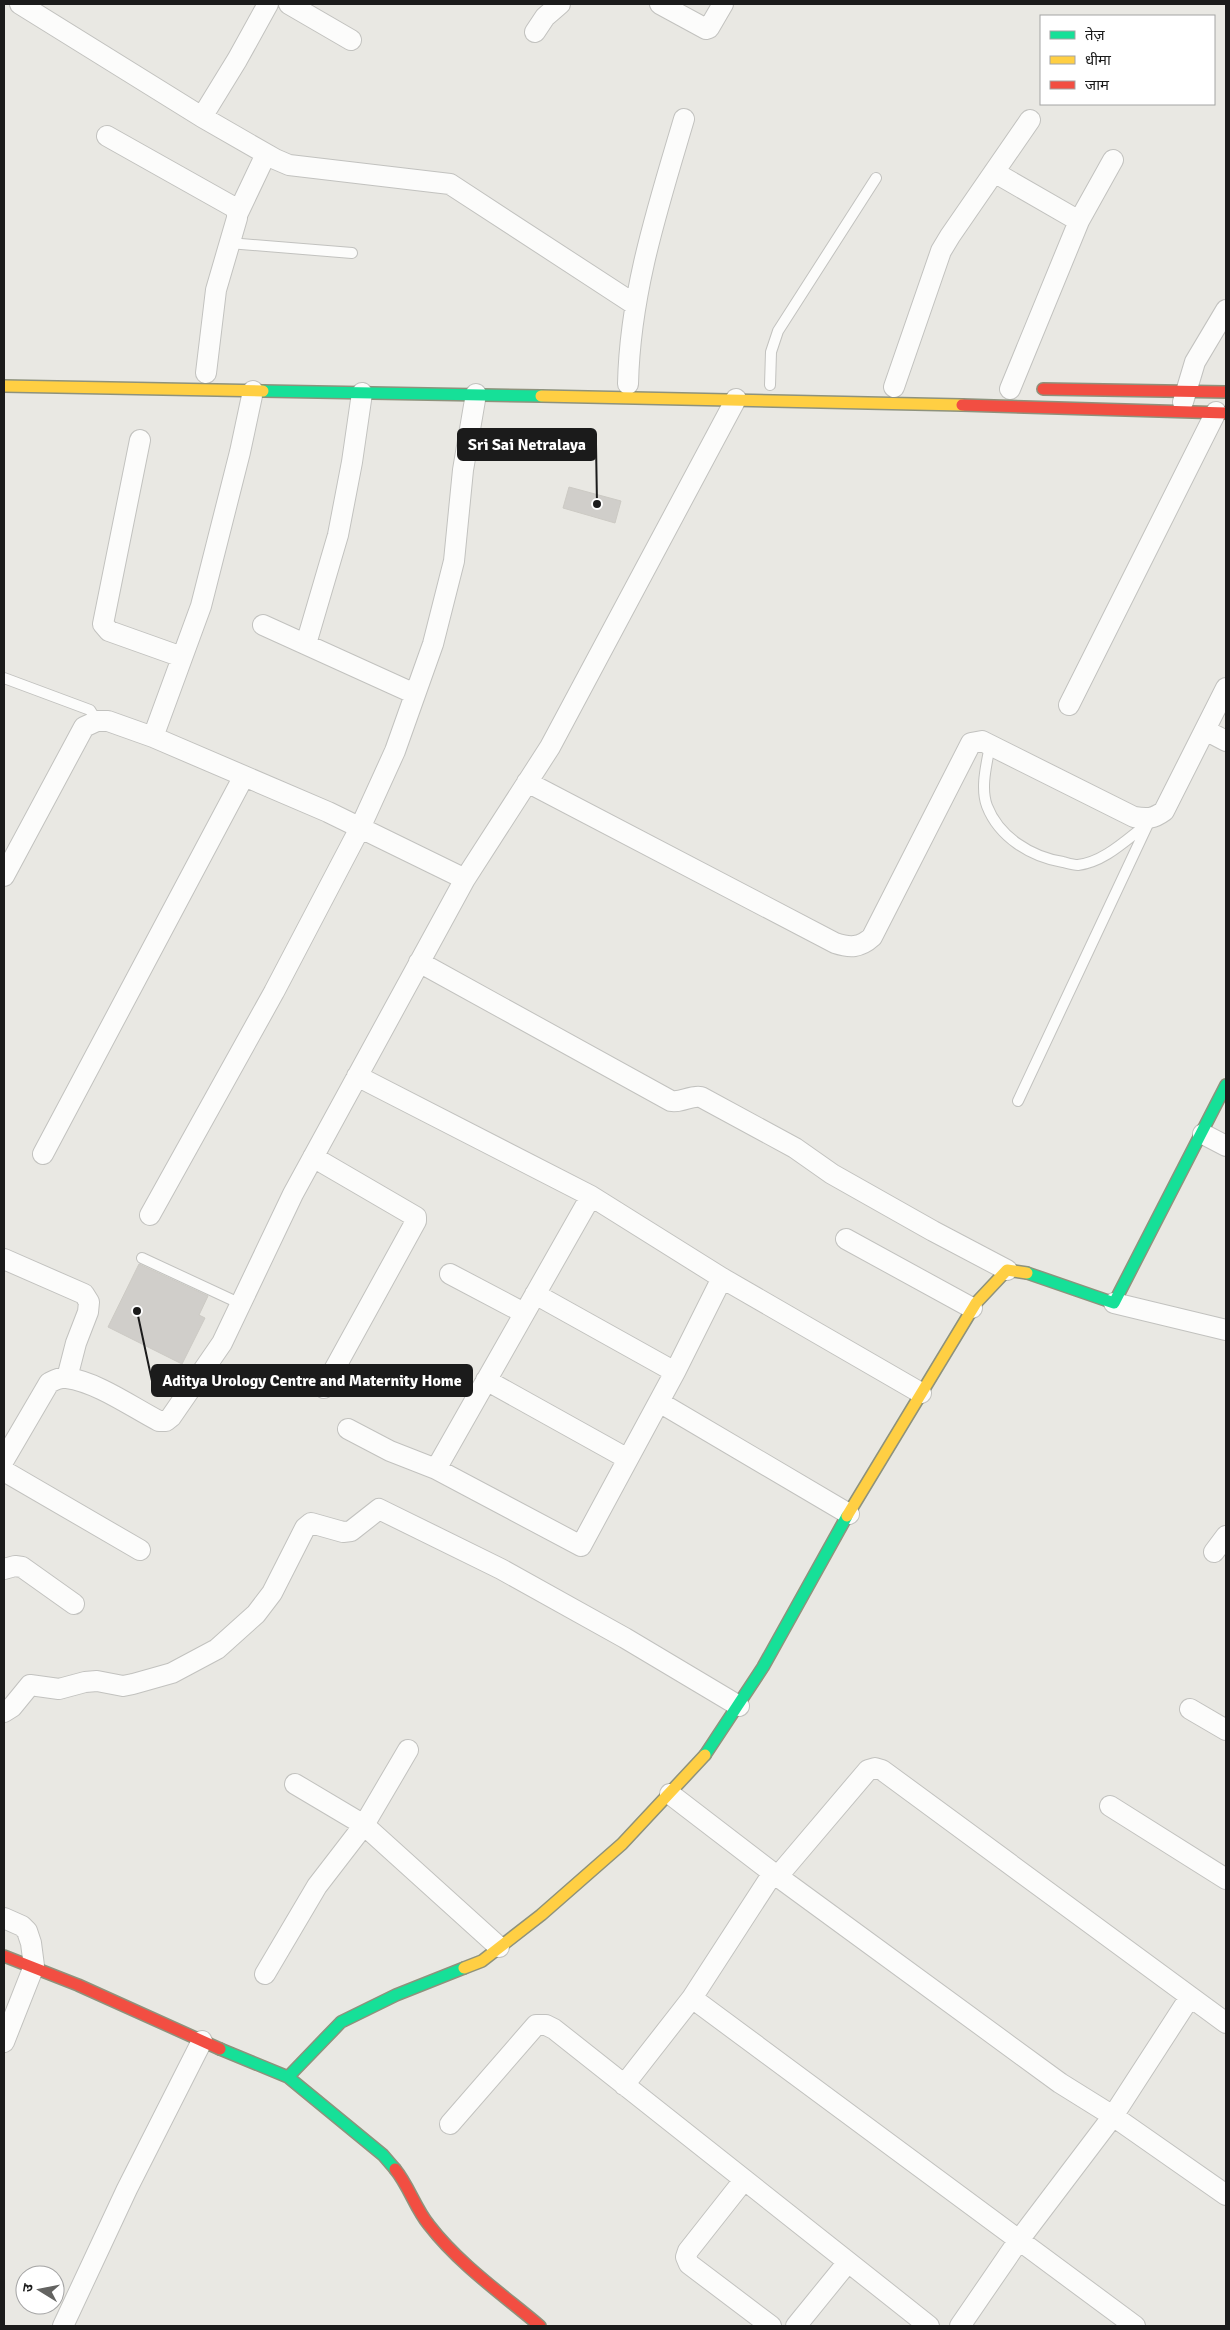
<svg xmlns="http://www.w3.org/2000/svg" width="1230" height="2330" font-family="Signika,'Noto Sans Devanagari',sans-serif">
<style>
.building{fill:#d0ceca;stroke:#cccac4}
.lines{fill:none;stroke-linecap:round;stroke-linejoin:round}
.lane-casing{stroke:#c2c2bf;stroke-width:12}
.street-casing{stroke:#c2c2bf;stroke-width:22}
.fast-casing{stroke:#8e927c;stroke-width:14}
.slow-casing{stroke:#8e927c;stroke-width:14}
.jam-casing{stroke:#8e927c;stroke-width:14}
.lane{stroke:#fcfcfb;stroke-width:10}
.street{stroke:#fcfcfb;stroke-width:20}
.fast{stroke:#16e098;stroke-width:11}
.slow{stroke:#ffcf43;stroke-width:11}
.jam{stroke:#f24e42;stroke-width:11}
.leader{fill:none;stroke:#1b1b1b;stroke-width:2}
.callout-dot{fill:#1b1b1b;stroke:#fff;stroke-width:2}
.callout{fill:#1b1b1b;stroke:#1b1b1b;stroke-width:2}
.callout-label{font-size:16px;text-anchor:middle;font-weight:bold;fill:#fff}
</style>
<rect width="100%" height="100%" fill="#e9e8e3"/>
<!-- building -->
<path class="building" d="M569,487l52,14 -6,22 -52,-15z
M139,1264l69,32 -9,19 6,3 -23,46 -74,-37z"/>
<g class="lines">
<!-- lane casing -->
<g class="lane-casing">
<path id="lane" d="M229,243l123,10
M770,385l1,-33 7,-21 98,-153
M4,678l86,32 7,11
M990,745c-3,18 -10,42 -3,61 12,31 44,51 76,56 4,1 10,3 15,3 26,-3 48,-25 68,-40
M1018,1101l130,-277
M142,1258l99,46"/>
</g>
<!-- street casing -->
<g class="street-casing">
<path id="street" d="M20,4l182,113 73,42 14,6 161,19 184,120
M289,4l62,36
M660,4l46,25 3,-1 14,-24
M535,32l10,-15 15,-13
M202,117l35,-57 31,-56
M107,136l130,73v9l-21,72 -10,83
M994,172l85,49
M238,213l28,-59
M628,384c2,-92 30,-177 56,-265
M894,387l47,-136 9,-15 80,-116
M1010,389l69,-168 34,-61
M1183,402l12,-40 31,-52
M140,440l-37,184 6,7 73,26
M263,625l152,69
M306,644l32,-109 14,-73 10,-69
M1069,705l147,-293
M1205,730l21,11
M153,737l48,-131 39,-154 13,-61
M527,782l308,161c15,5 25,5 37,-6l99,-194 11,-2 152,76c14,2 19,2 30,-6l62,-123
M4,876l80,-149 13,-6h11l45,16 175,75 137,67
M419,962l252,139c11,2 19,-6 30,-4l94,51 37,26 101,57 74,39
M1203,1134l23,12
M43,1154l201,-378
M313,1157l103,60v4l-92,167
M591,1196l131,82 199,115
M150,1215l124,-223 86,-164 35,-77 38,-107 21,-83 9,-91 13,-76
M846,1239l126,69
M4,1259l80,35 5,8 -1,10 -12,31 -9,35
M450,1274l74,39
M535,1294l140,78
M1114,1303l112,27
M486,1380l142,79
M659,1402l190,112
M348,1429l42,22 46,18 155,-273 -234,-120
M4,1460l45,-77c6,-3 11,-6 18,-5 30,4 65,29 92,43h7l5,-4 51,-74 71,-149 172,-315 85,-132 186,-348
M436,1469l145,77 94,-174 47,-94
M4,1471l136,79
M1214,1552l12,-16
M4,1569l11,-3 7,1 52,37
M1190,1709l36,21
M4,1712l8,-5 18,-22 29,4 26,-7 12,-1 26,5 10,-2 39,-11 45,-24 39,-35 16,-21 33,-65 6,-5 32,9 8,-1 28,-22 122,60 124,69 114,68
M295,1784l69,41 135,122
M670,1794l103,79 287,210 53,33 113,79
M1110,1806l116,73
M778,1876l90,-106 7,-2 7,2 344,253
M4,1918l18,8 5,5 4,12 3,23 -30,76
M265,1974l52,-88 47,-61 44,-75
M692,1998l81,-125
M624,2085l68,-87 443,328
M450,2124l86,-99h10l8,4 375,297
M744,2180l-56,71 -2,6 3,7 82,62
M63,2326l64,-137 75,-148
M796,2326l52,-64
M960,2326l59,-86 94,-124 77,-119"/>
</g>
<!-- fast casing -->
<g class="fast-casing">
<path id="fast" d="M263,391l278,5
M1027,1273l87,30 112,-218
M705,1755l58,-88 84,-151
M220,2049l68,28 95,78 12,14
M288,2077l53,-55 55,-27 68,-27"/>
</g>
<!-- slow casing -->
<g class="slow-casing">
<path id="slow" d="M4,386l259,5
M541,396l421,9
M847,1516l129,-213 31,-33 20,3
M464,1968l18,-7 59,-46 81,-71 83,-89"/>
</g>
<!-- jam casing -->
<g class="jam-casing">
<path id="jam" d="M1043,389l183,3
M962,405l264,8
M4,1956l74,29 142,64
M395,2169c14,17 20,39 34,56 30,39 73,69 111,101"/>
</g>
<!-- lane -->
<use href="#lane" class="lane"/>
<!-- street -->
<use href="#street" class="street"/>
<!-- fast -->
<use href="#fast" class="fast"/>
<!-- slow -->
<use href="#slow" class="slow"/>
<!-- jam -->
<use href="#jam" class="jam"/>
</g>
<!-- callouts -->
<path class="leader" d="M597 504L596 444M137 1311L152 1381"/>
<g class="callout-dot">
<circle cx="597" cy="504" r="5"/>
<circle cx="137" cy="1311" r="5"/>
</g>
<g class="callout">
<rect x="458" y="429" width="138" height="31" rx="5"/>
<rect x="152" y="1365" width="320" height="31" rx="5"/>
</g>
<g class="callout-label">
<text x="527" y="450">Sri Sai Netralaya</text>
<text x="312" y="1386">Aditya Urology Centre and Maternity Home</text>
</g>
<!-- border -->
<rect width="1230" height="2330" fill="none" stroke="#1b1b1b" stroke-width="10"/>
<!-- legend -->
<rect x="1040" y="15" width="175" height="90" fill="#ffffff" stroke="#a4a4a4"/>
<rect x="1050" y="31" width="25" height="8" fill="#16e098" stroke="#a4a4a4"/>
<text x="1085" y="40" font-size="15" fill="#1b1b1b">तेज़</text>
<rect x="1050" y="56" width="25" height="8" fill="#ffcf43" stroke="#a4a4a4"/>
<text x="1085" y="65" font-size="15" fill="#1b1b1b">धीमा</text>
<rect x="1050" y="81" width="25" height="8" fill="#f24e42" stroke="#a4a4a4"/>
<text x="1085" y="90" font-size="15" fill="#1b1b1b">जाम</text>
<!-- north arrow -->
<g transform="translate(40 2290) rotate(280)"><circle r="24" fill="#ffffff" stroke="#a4a4a4"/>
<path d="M0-4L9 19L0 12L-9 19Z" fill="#636361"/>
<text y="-8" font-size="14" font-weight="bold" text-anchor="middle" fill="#1b1b1b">उ</text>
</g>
</svg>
